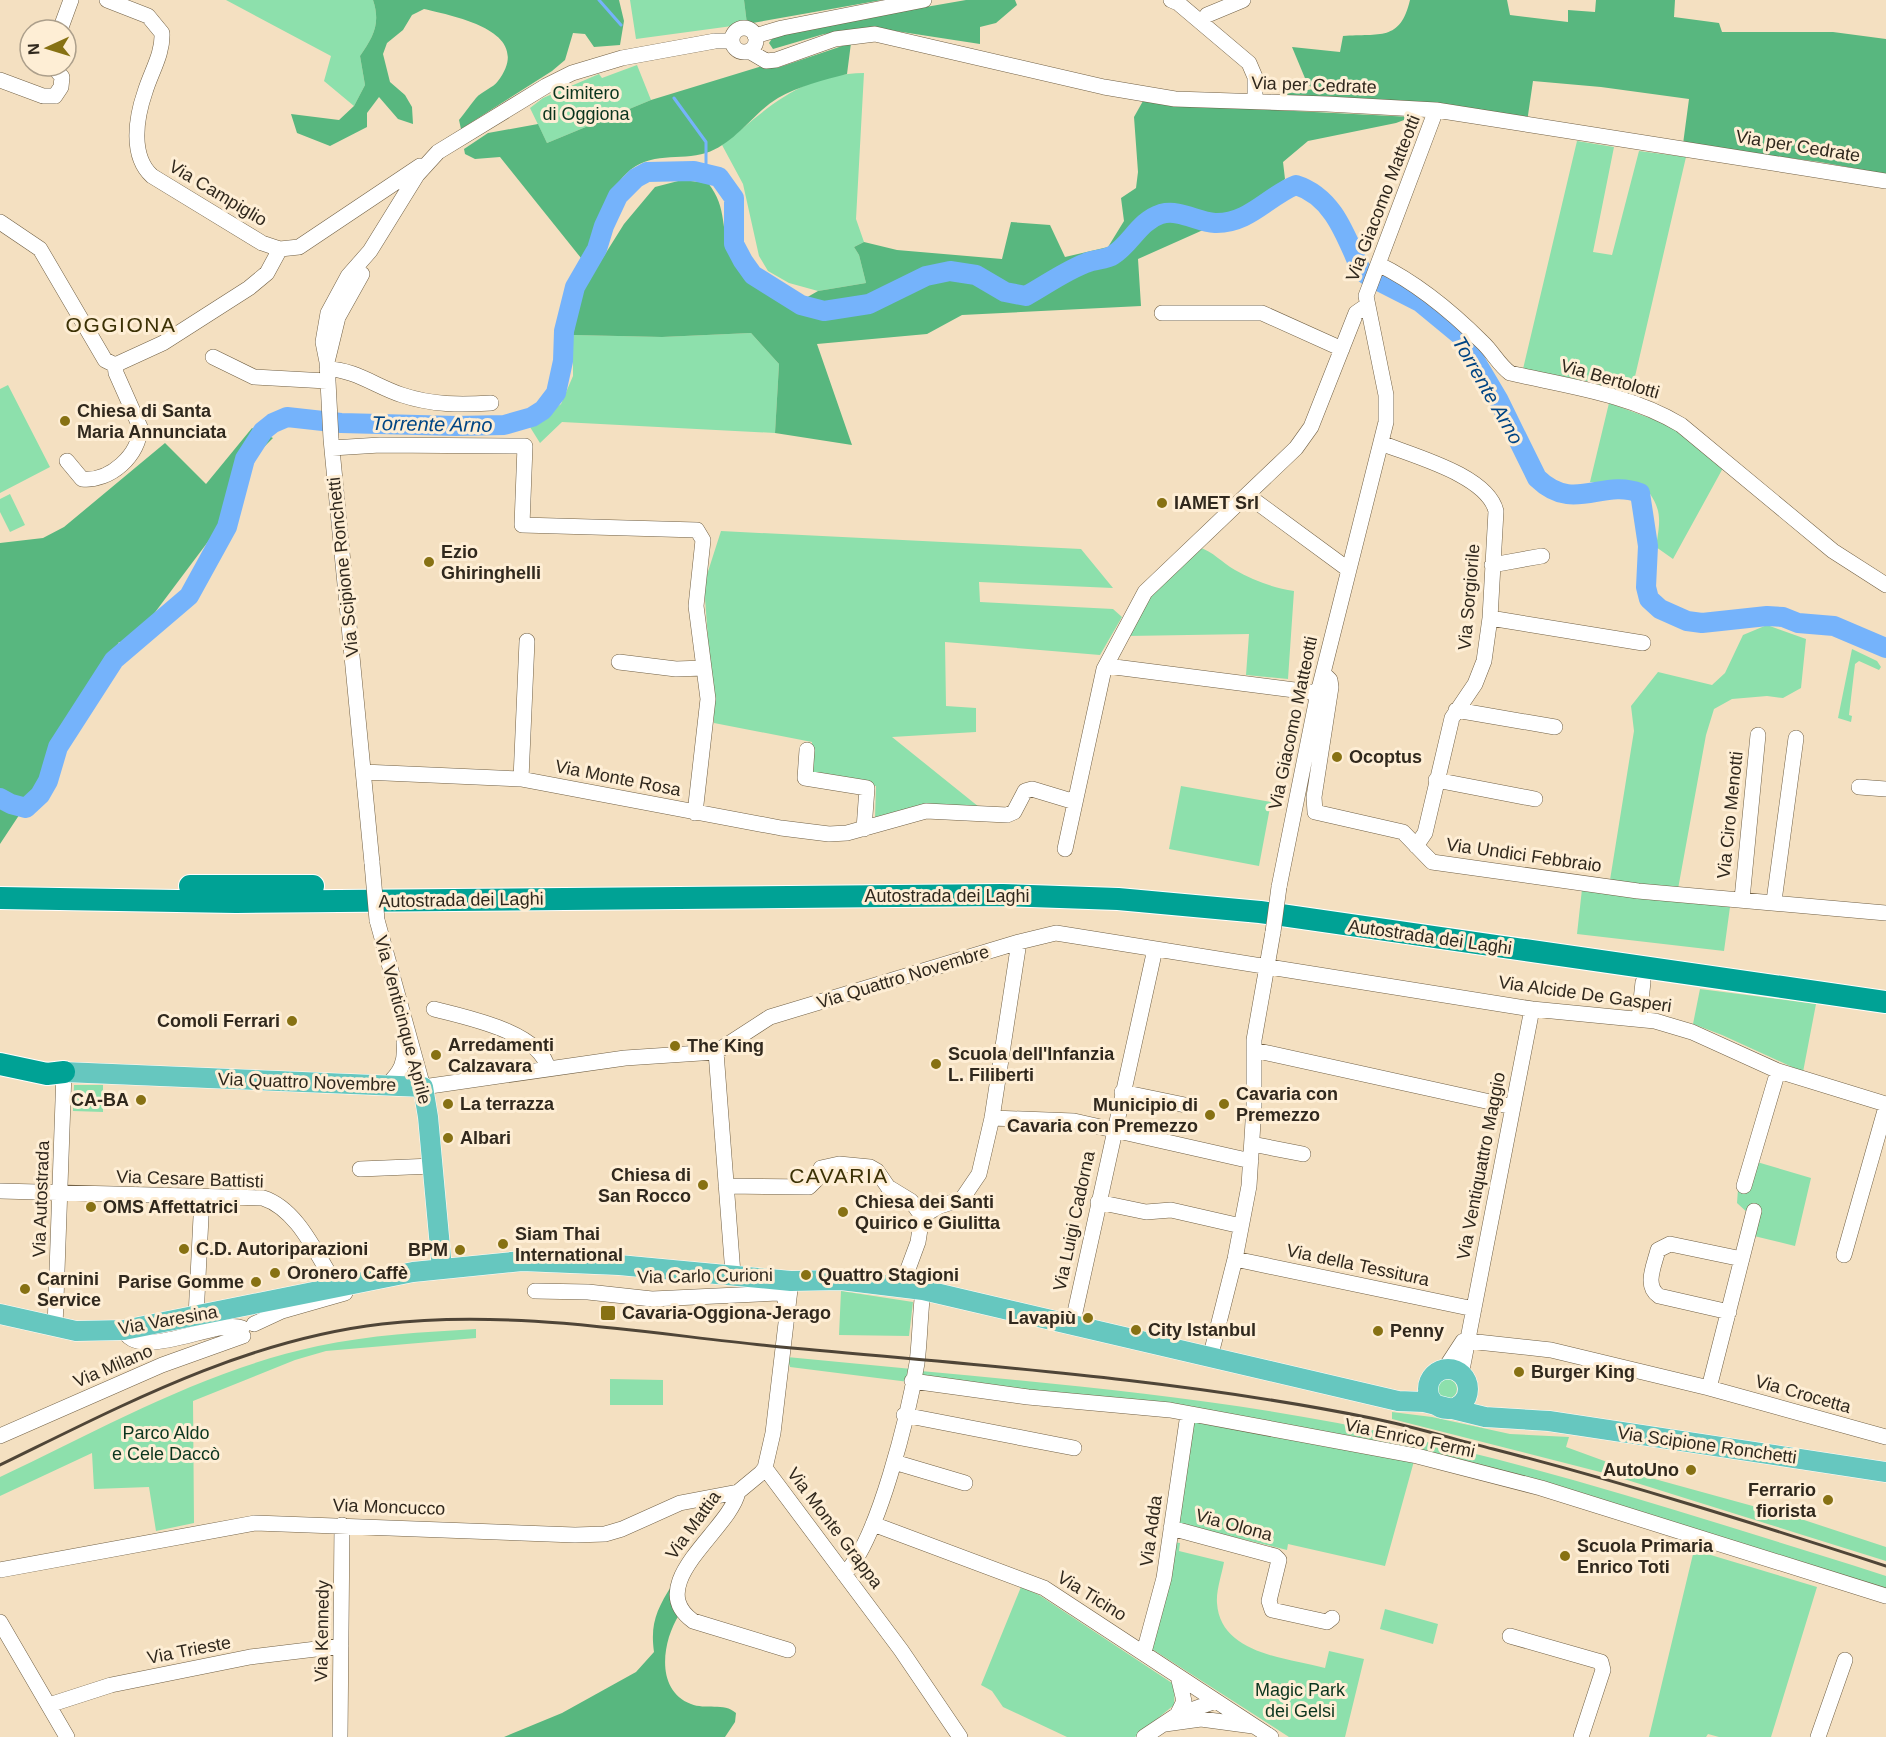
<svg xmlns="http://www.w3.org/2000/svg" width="1886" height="1737" font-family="Helvetica,sans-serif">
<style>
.green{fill:#8de0ac}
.forest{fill:#58b77f}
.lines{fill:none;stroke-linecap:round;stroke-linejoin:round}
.stream{stroke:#75b3fb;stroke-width:3}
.river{stroke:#75b3fb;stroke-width:20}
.minor-casing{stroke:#716045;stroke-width:16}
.major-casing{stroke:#fff;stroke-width:21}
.highway-casing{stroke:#fff;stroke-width:24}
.minor{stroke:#fff;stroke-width:15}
.major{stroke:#66c7bf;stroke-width:20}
.highway{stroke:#00a295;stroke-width:22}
.rail{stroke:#4f4537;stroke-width:3}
.minor-bridge-casing{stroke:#716045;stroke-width:16;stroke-linecap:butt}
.minor-bridge{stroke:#fff;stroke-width:15}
.poi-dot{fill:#877113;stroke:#feeed5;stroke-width:2}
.labels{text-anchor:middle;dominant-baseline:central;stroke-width:6;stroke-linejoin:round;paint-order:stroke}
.street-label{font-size:18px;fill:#30281d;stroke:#feeed5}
.park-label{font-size:18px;fill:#0b351e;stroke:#feeed5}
.poi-label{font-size:18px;font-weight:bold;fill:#30281d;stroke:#feeed5;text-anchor:start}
.water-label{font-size:20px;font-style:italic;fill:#004584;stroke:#feeed5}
.quarter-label{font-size:21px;letter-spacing:1.5px;fill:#3b3105;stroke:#feeed5}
</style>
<rect width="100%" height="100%" fill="#f4e0c1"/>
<!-- green -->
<path class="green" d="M226,0h147c8,24 0,37 -13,56l5,29 -11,21 -30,-25 7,-25z
M630,0h114l3,24 -111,15z
M637,65l14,35 -104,43 -17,-35 13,-10 56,-24 3,4z
M864,73l-8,146 8,23 -10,5 5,8 7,28 -48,8 -29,-8 -21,-12 -9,-15 -16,-72 -21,-39c46,-37 78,-71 142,-72z
M1577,141l37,6 -21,105 19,3 27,-104 47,6 -56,241 -39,-16 -68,-13z
M751,333l28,31 -4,69 -213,-11 -22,21 -10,-16 31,-23 12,-28v-41l89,2z
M8,385l42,82 -50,26v-104z
M1609,403l65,24 49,41 -50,91 -17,-12c5,-31 6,-38 -13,-63l-53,-2z
M10,494l15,31 -15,7 -10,-20v-13z
M721,531l360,18 32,39 -134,-6 1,20 133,7 9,8 -22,38 -155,-13 1,64 30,2v24l-84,5 87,70 -104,12 1,-33 -64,-14v-30l-98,-19 -10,-139z
M1198,547c16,5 23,15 37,23 18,10 38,18 59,21l-6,88 -42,-4 3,-41 -122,2 22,-42z
M1767,625l39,14 -5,49 -18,10 -16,-2 -35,3 -18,10 -8,26 -28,154 -68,-9 24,-149 -3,-25 27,-34 54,13 13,-12 18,-38z
M1852,649l25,12 4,6 -2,3 -20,-9 -4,3 -6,51 3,1 -1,6 -13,-4z
M1181,786l90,16 -12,64 -90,-17z
M1582,889l148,18 -6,44 -147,-17z
M1700,989l116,15 -13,68 -81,-37 -29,-11z
M74,1085h29v27l-30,-1z
M1757,1162l54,16 -16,68 -41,-10 -5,-22 -12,-11 1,-14 11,2z
M841,1291l72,11 -4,34 -70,-1z
M476,1329v9l-150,13 -31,9 -102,41 1,122 -38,8 -7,-44 -55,2 -2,-36 -92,43v-19c103,-49 205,-107 318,-131 52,-11 105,-14 158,-17z
M787,1357l125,12 -3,13 -119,-15z
M921,1371c162,15 324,30 484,66 151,34 299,82 447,128l34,11v15l-475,-140 -491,-73z
M610,1379l53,1v25h-53z
M1437 1389a10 10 0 1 1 20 0a10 10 0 1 1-20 0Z
M1392,1412l40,5 78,17 59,3 -3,10 85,31 153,42 82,27v14l-278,-87 -216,-55z
M1197,1422l217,39 -29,105 -97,-22 -1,6 -107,-26 -1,-4 13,-95z
M1173,1542l7,1 -1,8 45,11c-2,12 -8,28 -7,41 3,51 70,55 108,65l4,-17 35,8 -19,78h-56l-137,-88z
M1694,1550l123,37 -46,150h-52l-11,-3 -2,3h-57z
M1021,1587l18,8 136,90 -1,20 -39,32h-68l-64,-30 -11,-16 -11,-6z
M1385,1609l53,15 -5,20 -53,-15z"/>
<!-- forest -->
<path class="forest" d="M373,0h246l5,21 -4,24 -26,2 -9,-13 -12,-1 -8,27 -13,11 -91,58 -2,-9c6,-7 11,-15 17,-22 6,-7 17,-10 22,-17 37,-49 -40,-64 -74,-72l-12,6 -9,15 -16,13 -4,11 7,28 15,13 7,12 1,17 -15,-5 -19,-22 -12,16v14l-37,19 -33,-13 -6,-19 48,6 15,-14 11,-21 -5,-29c13,-19 21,-32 13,-56z
M744,0h138l-135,24z
M966,0h49l2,5 -21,18 -16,4v17l-104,-16 -52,6 -51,15 -4,-6 5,-7 37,-9z
M1410,0h97l3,15 58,7v-12l27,2 1,-12h79l-1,17 45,6 3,9h111l53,7v135l-66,-12 -137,-18 6,-45 -88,-12 -68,-6 -6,41 -258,-25 44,-8 -6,-6 -15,-36 48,5 3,-16c37,-3 57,6 67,-36z
M851,43l-4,31c-23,6 -48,12 -69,24 -25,15 -43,46 -72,55 -26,8 -57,-2 -79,20 -24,23 -31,60 -42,90l-85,-106 -25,2 -10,-5 -1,-5 24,-16 50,-9 9,19 104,-43 108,-33 18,1z
M1143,101l30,4 239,12 -16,6 -88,18 -25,21 2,17 -46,35 -101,45 3,47 -179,9 -35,19 -110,10 35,101 -77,-12 4,-69 -28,-31 -89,4 -89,-2 9,-44 42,-67 31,-37 27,-7 26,3c21,26 11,49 25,75 11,23 36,35 57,49l28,-16 48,-8 -7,-28 -5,-8 10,-5 33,8 105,9 9,-37 39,3 15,32 43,-10 16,-26 -3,-23 15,-10 2,-16 -4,-55z
M252,428l21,10 -17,17 -46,84 -78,104 -13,-1 -82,146 -37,56v-301l43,-5 21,-11 101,-84 41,41z
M672,1585l7,30c-17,27 -24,75 12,89 14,6 33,-2 45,9l-1,9 -10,15h-221l58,-24 74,-41 18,-20c-4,-29 3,-43 18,-67z"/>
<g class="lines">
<!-- stream -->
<path class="stream" d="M599,0l22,25
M674,98l32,44v31"/>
<!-- river -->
<path class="river" d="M0,798l11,6 15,4 14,-13 8,-14 10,-34 56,-87 75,-64 38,-69 18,-68 18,-28 10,-8 14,-6 54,6 115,3 48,-1 28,-8 11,-7 13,-17 7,-32 1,-30 11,-44 22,-38 7,-23 14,-30 18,-18 11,-6 47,-1 25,6 15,21v46l9,17 10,14 48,30 23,6 45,-7 57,-28 24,-5 26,4 29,17 21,4c20,-11 39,-25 60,-33 8,-4 20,-3 27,-8 18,-11 26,-34 48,-41 19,-5 36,8 54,9 34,1 53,-27 81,-38 38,12 50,52 65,85l6,5 53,27 40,33 38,64 39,79c37,36 65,0 103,15l8,53 -2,41 3,12 11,10 27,12 15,2 65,-7 16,1 15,6 36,3 52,22"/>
<!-- minor casing -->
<g class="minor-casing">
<path id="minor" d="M107,0l41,16 14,17c1,21 -11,39 -17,59 -9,26 -15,64 7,84l110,67 18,6 19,-2 121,-81
M1171,0l7,3 71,60 6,14v25
M1202,23l5,-8 36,-15
M732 40a12 12 0 1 1 24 0a12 12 0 1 1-24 0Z
M60,30l11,-30
M755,36l27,-8 142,-28
M749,51l17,10 10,-1 59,-21 40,-5 229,53 71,12 152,5 109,6 450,71
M0,80l43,16h12l6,-9 1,-10 -9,-11
M0,222l40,27 65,111 10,5
M1378,264c39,19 74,48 104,78 11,10 16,22 28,31 57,13 120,21 171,52l152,126 53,34
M1162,313h100l80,36
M213,357l41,20 73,4
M327,362l11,-45 24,-43
M115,365l48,-22 86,-55 18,-15 13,-24
M327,369c27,0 50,18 75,26 30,10 58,10 89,8
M1381,443c32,13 106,32 115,68l-6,107 -6,43 -9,23 -23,34 -27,115 -9,13
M332,448l48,-3 145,1 -3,79 175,5 6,10 -7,66 8,62
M67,461l15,18c28,3 58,-24 58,-52l-24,-54 -1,-8
M1247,495l102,75
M1492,565l50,-9
M1490,618l153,25
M619,662l57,7 28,-1 4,31 -13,114
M1107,666l211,27
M1323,673l7,7 1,7 -17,110 1,15 88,20 29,30 206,29 248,22
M1456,710l99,17
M807,750l-2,28 62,10 -3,41
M363,772l158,7 260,49 48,6 18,-1 79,-22 81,4 7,-3 11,-21 7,-2 43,13
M521,779l6,-138
M1436,780l99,19
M1859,787l27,2
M1065,849l39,-180 41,-77 151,-144 15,-21 45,-114 10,-7
M372,863l-41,-424 -4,-77 -4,-20 5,-29 20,-37 22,-25 47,-76 21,-23 108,-66 26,-13 50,-15 93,-17h17
M1279,887l39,-194 68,-271v-27l-20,-99 70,-186
M1742,899l16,-164
M1774,901l22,-163
M377,920l46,167 202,-29 91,-6 54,-35 249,-75 37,-9 476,76 123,12 37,11 86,39 108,33
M434,1009c31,8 107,23 114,60
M1639,1019l4,-37
M1254,1050l259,57
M716,1052l17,222
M387,1085c14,-13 19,-23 17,-43
M1122,1092l63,13
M992,1118l82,3 177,40
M1252,1144l51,10
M360,1169l73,-3
M726,1186l83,1 7,-7 5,-12 18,-4 31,3 7,4 11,16 23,14 11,15
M1744,1186l34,-115
M0,1191l263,7c35,11 54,58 73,87
M1098,1202l48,10 25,-2 70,16
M1844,1255l42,-148
M1235,1259l239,50
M901,1288l17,-46 4,-26 18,-10 22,-7 17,-25 13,-56 27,-176
M535,1291l53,1 64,7 126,-6 5,2 6,15
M1729,1312l-70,-16c-15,-10 -5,-30 -1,-46l12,-6 72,15
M196,1317l6,-120
M254,1324l28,-13 63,-18
M1072,1326l83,-377
M55,1328l9,-256
M124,1330c14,33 94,-12 118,-2
M1468,1341l83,9 158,38 177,49
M1210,1358l25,-99 14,-73 5,-80v-66l19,-108
M1444,1370l19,-29
M1461,1375l71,-366
M912,1381l116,16 142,13 247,46 124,32 345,108
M1709,1388l45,-177
M904,1415l170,33
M0,1436l162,-71 81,-29
M894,1462l71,21
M765,1468l136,182 59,87
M738,1492c-8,38 -96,92 -45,129l95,29
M873,1524l171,64 227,149
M1171,1528l104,28 4,4 -10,41 3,9 55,12 5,-4
M0,1570l255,-47 320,12 30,-1 17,-5 58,-26 58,-11 23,-19 4,-5 8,-35 18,-152
M844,1574c34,-32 65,-162 73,-211 3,-24 3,-49 6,-73
M0,1622l67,115
M1510,1636l91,26 2,8 -22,67
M1144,1652l20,-74 24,-164
M49,1705l62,-20 139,-28 91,-11
M1177,1715l7,-14 -6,-25
M1165,1724l36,-5 52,7
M340,1737l2,-212
M1144,1737l33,-22 39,-14
M1818,1737l27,-77"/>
</g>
<!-- major casing -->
<g class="major-casing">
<path id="major" d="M64,1072l359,15 5,30 14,152
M0,1314l76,17 48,-1 289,-58 109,-11 97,4 172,16 50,-1 82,10 475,111 26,1 61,15 64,4 337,51
M1428 1389a20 20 0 1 1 40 0a20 20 0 1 1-40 0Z"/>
</g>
<!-- highway casing -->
<g class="highway-casing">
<path id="highway" d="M190,886h123
M0,898l236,4 767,-7 115,4 142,13 626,90
M0,1064l47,10 17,-2"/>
</g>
<!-- minor -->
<use href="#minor" class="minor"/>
<!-- major -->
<use href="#major" class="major"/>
<!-- highway -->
<use href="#highway" class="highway"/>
<!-- rail -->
<path class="rail" d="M0,1465c123,-60 244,-125 382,-141 129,-15 261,9 389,22 200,19 402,32 600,72 41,8 82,21 122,31 133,34 263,75 393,117"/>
<!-- minor-bridge casing -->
<g class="minor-bridge-casing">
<path id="minor-bridge" d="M372,863l5,57
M1273,932l6,-45"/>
</g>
<!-- minor-bridge -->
<use href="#minor-bridge" class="minor-bridge"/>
</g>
<!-- markers -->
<g class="poi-dot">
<circle cx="65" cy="421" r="6"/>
<circle cx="1162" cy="503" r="6"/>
<circle cx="429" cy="562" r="6"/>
<circle cx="1337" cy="757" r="6"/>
<circle cx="292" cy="1021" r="6"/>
<circle cx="675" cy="1046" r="6"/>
<circle cx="436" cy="1055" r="6"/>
<circle cx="936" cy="1064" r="6"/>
<circle cx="141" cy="1100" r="6"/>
<circle cx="448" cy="1104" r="6"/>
<circle cx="1224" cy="1104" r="6"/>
<circle cx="1210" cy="1115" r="6"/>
<circle cx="448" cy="1138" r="6"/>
<circle cx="703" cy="1185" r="6"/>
<circle cx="91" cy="1207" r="6"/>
<circle cx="843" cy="1212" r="6"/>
<circle cx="503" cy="1244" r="6"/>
<circle cx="184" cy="1249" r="6"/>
<circle cx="460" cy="1250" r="6"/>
<circle cx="275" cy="1273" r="6"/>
<circle cx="806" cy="1275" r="6"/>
<circle cx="256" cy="1282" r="6"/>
<circle cx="25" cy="1289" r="6"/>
<rect x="600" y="1305" width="16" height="16" rx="3"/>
<circle cx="1088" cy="1318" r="6"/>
<circle cx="1136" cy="1330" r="6"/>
<circle cx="1378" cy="1331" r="6"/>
<circle cx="1519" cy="1372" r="6"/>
<circle cx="1691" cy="1470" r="6"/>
<circle cx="1828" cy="1500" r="6"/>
<circle cx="1565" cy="1556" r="6"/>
</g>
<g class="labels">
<!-- street labels -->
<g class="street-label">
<text transform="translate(1314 85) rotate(2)">Via per Cedrate</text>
<text transform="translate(1798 146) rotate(9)">Via per Cedrate</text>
<text transform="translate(218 193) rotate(31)">Via Campiglio</text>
<text transform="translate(1383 198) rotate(-69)">Via Giacomo Matteotti</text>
<text transform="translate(1610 379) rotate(16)">Via Bertolotti</text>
<text transform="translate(343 567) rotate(-96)">Via Scipione Ronchetti</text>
<text transform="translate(1469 597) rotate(-85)">Via Sorgiorile</text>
<text transform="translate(1293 723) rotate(-78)">Via Giacomo Matteotti</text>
<text transform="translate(618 778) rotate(11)">Via Monte Rosa</text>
<text transform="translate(1730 815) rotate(-84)">Via Ciro Menotti</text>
<text transform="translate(1524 855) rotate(8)">Via Undici Febbraio</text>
<text x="947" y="896">Autostrada dei Laghi</text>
<text transform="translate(461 900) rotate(-1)">Autostrada dei Laghi</text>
<text transform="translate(1430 937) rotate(8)">Autostrada dei Laghi</text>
<text transform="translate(903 977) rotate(-17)">Via Quattro Novembre</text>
<text transform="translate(1585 994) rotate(8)">Via Alcide De Gasperi</text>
<text transform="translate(403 1020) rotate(75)">Via Venticinque Aprile</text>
<text transform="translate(307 1082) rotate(2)">Via Quattro Novembre</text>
<text transform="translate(1481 1166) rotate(-79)">Via Ventiquattro Maggio</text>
<text transform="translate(190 1179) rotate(2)">Via Cesare Battisti</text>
<text transform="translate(41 1199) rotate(-88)">Via Autostrada</text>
<text transform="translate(1074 1221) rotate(-78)">Via Luigi Cadorna</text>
<text transform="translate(1358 1265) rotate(12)">Via della Tessitura</text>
<text transform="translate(705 1276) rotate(-1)">Via Carlo Curioni</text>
<text transform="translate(168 1320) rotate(-10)">Via Varesina</text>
<text transform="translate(113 1366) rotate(-23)">Via Milano</text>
<text transform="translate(1803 1394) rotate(16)">Via Crocetta</text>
<text transform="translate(1410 1438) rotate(12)">Via Enrico Fermi</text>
<text transform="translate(1707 1445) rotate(8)">Via Scipione Ronchetti</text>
<text transform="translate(389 1507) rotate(2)">Via Moncucco</text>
<text transform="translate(693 1525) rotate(-54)">Via Mattia</text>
<text transform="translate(1234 1525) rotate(15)">Via Olona</text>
<text transform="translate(835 1528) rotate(53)">Via Monte Grappa</text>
<text transform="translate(1151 1531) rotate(-82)">Via Adda</text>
<text transform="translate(1092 1596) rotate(32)">Via Ticino</text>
<text transform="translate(322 1631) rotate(-89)">Via Kennedy</text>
<text transform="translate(189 1650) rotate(-11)">Via Trieste</text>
</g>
<!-- park labels -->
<g class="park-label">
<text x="586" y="93">Cimitero<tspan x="586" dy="21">di Oggiona</tspan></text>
<text x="166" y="1433">Parco Aldo<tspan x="166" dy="21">e Cele Daccò</tspan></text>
<text x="1300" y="1690">Magic Park<tspan x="1300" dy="21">dei Gelsi</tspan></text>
</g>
<!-- poi labels -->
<g class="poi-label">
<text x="77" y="411">Chiesa di Santa<tspan x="77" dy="21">Maria Annunciata</tspan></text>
<text x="1174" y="503">IAMET Srl</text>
<text x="441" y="552">Ezio<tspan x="441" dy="21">Ghiringhelli</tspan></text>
<text x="1349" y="757">Ocoptus</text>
<text x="280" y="1021" text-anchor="end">Comoli Ferrari</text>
<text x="448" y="1045">Arredamenti<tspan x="448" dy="21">Calzavara</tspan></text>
<text x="687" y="1046">The King</text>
<text x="948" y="1054">Scuola dell'Infanzia<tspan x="948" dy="21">L. Filiberti</tspan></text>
<text x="1236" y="1094">Cavaria con<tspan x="1236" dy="21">Premezzo</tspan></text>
<text x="129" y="1100" text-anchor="end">CA-BA</text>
<text x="460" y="1104">La terrazza</text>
<text x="1198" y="1105" text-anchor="end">Municipio di<tspan x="1198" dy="21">Cavaria con Premezzo</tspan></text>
<text x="460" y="1138">Albari</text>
<text x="691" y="1175" text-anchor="end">Chiesa di<tspan x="691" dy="21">San Rocco</tspan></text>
<text x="855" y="1202">Chiesa dei Santi<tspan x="855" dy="21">Quirico e Giulitta</tspan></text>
<text x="103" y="1207">OMS Affettatrici</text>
<text x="515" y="1234">Siam Thai<tspan x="515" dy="21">International</tspan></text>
<text x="196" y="1249">C.D. Autoriparazioni</text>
<text x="448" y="1250" text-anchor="end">BPM</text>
<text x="287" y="1273">Oronero Caffè</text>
<text x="818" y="1275">Quattro Stagioni</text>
<text x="37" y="1279">Carnini<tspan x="37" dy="21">Service</tspan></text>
<text x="244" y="1282" text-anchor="end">Parise Gomme</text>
<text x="622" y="1313">Cavaria-Oggiona-Jerago</text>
<text x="1076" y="1318" text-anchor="end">Lavapiù</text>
<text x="1148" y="1330">City Istanbul</text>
<text x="1390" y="1331">Penny</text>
<text x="1531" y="1372">Burger King</text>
<text x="1679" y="1470" text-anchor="end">AutoUno</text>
<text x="1816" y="1490" text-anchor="end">Ferrario<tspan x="1816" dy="21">fiorista</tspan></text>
<text x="1577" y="1546">Scuola Primaria<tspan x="1577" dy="21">Enrico Toti</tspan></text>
</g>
<!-- water labels -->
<g class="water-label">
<text transform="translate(1488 390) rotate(60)">Torrente Arno</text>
<text transform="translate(432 424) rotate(1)">Torrente Arno</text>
</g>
<!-- quarter labels -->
<g class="quarter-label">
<text x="121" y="324">OGGIONA</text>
<text x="839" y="1175">CAVARIA</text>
</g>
</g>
<!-- north arrow -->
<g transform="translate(48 48) rotate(266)"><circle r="28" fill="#feeed5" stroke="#ac9f8b" stroke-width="1.5"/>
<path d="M0-4.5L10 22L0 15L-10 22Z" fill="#877113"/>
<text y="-9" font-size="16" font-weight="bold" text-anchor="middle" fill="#30281d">N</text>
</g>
</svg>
